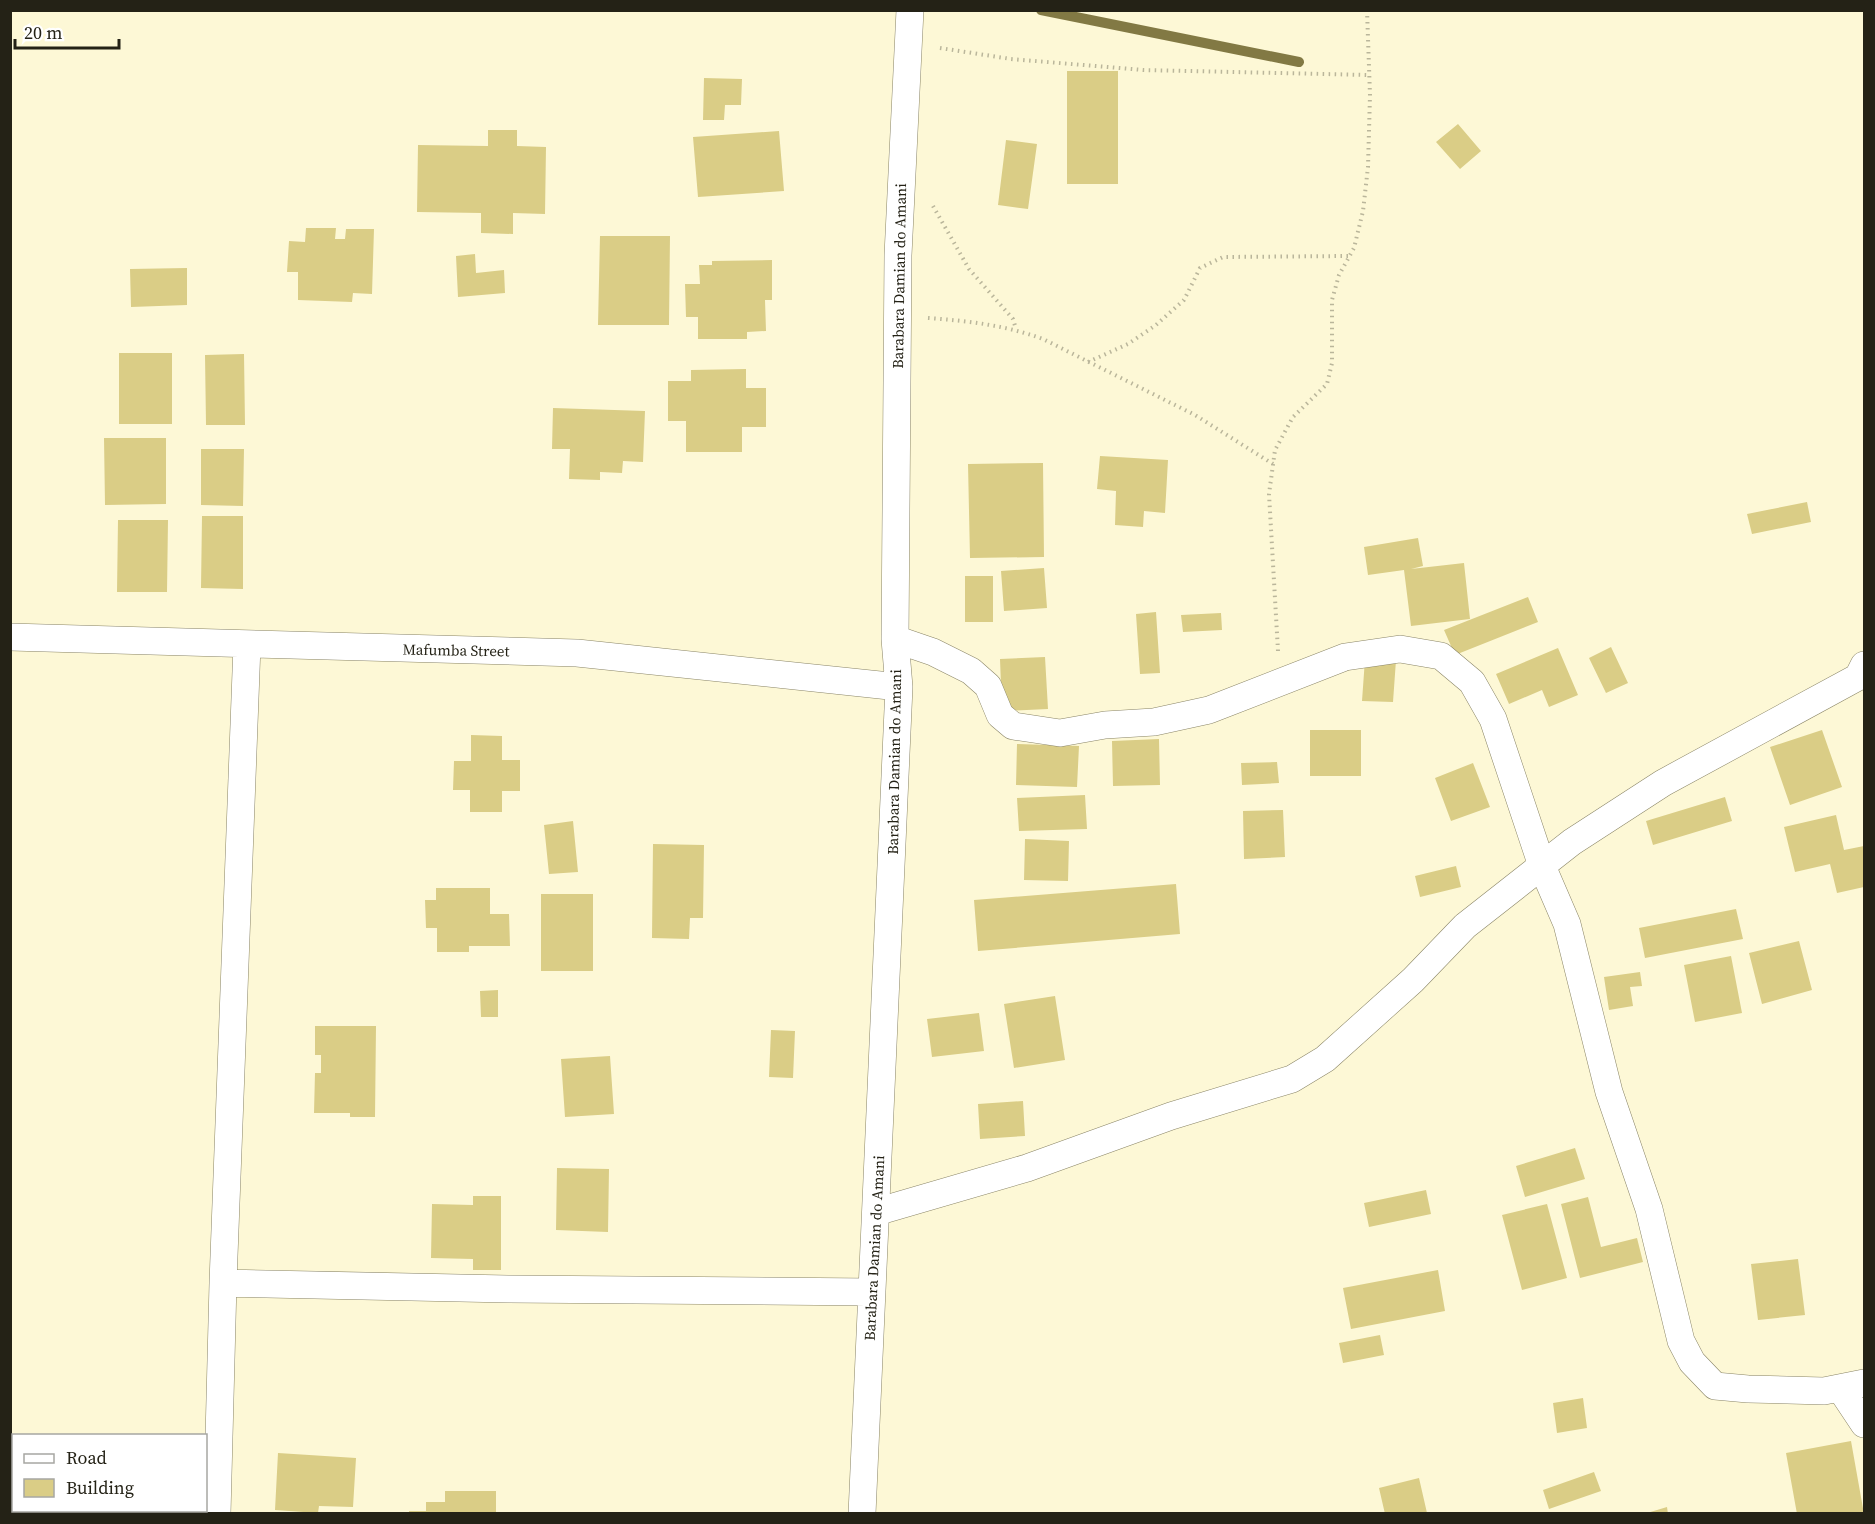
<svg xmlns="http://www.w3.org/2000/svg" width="1875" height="1524" font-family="'Source Serif 4',serif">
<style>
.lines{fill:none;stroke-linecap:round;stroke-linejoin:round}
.stream{stroke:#827944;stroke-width:10}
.building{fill:#dacd86}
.street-casing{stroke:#8a8567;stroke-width:28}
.path{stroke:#bab69b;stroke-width:4;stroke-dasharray:1.5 4.5;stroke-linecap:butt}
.street{stroke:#fff;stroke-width:27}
.labels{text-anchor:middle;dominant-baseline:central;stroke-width:6;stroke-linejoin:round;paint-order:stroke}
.street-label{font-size:15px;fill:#242216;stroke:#fff}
</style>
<rect width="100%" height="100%" fill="#fdf8d6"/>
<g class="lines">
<!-- stream -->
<path class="stream" d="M1041,10l258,52"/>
</g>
<!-- building -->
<path class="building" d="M1067,71h51v113h-51z
M704,78l38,1 -1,26h-16l-1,15h-21z
M1458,124l23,27 -21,18 -24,-27z
M488,130h29v16l29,1 -1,67 -32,-1v21l-32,-1v-20l-64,-1 1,-67 70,1z
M779,131l5,60 -86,6 -5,-60z
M1006,140l31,4 -9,65 -30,-4z
M306,228h30l-1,11h10l1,-10h28l-2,65 -19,-1 -1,9 -54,-2v-28h-11l2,-31 16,1z
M600,236h70l-1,89h-71z
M475,254l1,19 28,-3 1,23 -47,4 -2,-41z
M772,260v40h-7l1,31 -19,1v7h-49v-22h-12l-1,-33h15l-1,-19h13v-4z
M187,268v37l-56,2 -1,-38z
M119,353h53v71h-53z
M244,354l1,71h-39l-1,-70z
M746,369v19h20v39h-24v25h-56v-31h-18v-40h23v-11z
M553,408l92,3 -2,51 -20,-1 -1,12 -22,-1v8l-31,-1 1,-30h-18z
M104,438h62v66l-61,1z
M201,449h43l-1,57 -42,-1z
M1100,456l68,4 -3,53 -21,-2 -1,16 -28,-2 1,-34 -19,-2z
M1043,463l1,94 -74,1 -2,-94z
M1807,502l4,20 -59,12 -5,-20z
M202,516h41v73l-42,-1z
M118,520h50l-1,72h-50z
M1418,538l5,28 -12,3 53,-6 6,56 -59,7 -7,-56 -36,5 -4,-28z
M1044,568l3,40 -43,3 -3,-40z
M965,576h28v46h-28z
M1528,597l10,25 -83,33 -11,-25z
M1156,612l4,61 -20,1 -4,-60z
M1221,613l1,17 -39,2 -2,-17z
M1611,647l17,36 -22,10 -17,-35z
M1558,648l20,47 -29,12 -7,-17 -33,14 -13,-30z
M1045,657l3,52 -46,2 -2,-52z
M1365,659l31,1 -3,42 -31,-1z
M1310,730h51v46h-51z
M1822,730l20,57 -52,18 -20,-58z
M471,735l31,1v24h18v31h-18v21h-32v-22h-17l1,-29h17z
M1159,739l1,46 -47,1 -1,-45z
M1017,744l62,2 -2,41 -61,-2z
M1277,762l2,21 -37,2 -1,-22z
M1473,763l17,44 -39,14 -16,-43z
M1085,795l2,34 -68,2 -2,-33z
M1725,797l7,24 -79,24 -7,-24z
M1283,810l2,47 -41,2 -1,-48z
M1836,815l8,35 20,-4v41l-27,6 -7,-29 -35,8 -11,-45z
M573,821l5,51 -29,2 -5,-49z
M1025,839l44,2 -1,40 -44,-1z
M653,844l51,1 -1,73h-13l-1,21 -37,-1z
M1456,866l5,21 -41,10 -5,-21z
M1176,884l4,50 -202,17 -4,-51z
M436,888h54v26h19l1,32h-41v6h-32v-24h-11l-1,-28h11z
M541,894h52v77h-52z
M1736,909l7,30 -98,19 -6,-30z
M1799,941l13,49 -50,14 -13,-51z
M1731,956l11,57 -47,9 -11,-57z
M1640,972l2,14 -12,1 3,19 -24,4 -5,-33z
M498,990v27h-17l-1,-26z
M1055,996l10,64 -51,8 -10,-64z
M979,1013l5,38 -52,6 -5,-38z
M315,1026h61l-1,91h-25v-4h-36l1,-40h6v-18h-6z
M771,1030l24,1 -2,47 -24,-1z
M610,1056l4,58 -49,3 -4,-58z
M1023,1101l2,35 -45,3 -2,-35z
M1575,1148l10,31 -60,18 -9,-31z
M557,1168l52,1 -1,63 -52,-2z
M1426,1190l5,24 -62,13 -5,-24z
M473,1196h28v74h-28v-11l-42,-1 1,-54 41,1z
M1588,1197l13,50 36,-9 6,24 -63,16 -19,-74z
M1547,1204l20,74 -45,12 -20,-75z
M1798,1259l7,56 -47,5 -7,-56z
M1438,1270l7,41 -94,18 -8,-41z
M1380,1335l4,20 -41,8 -4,-20z
M1583,1398l4,30 -30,5 -4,-30z
M1851,1441l13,73h-67l-11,-61z
M278,1453l78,5 -3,49 -34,-1 -1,7 -43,-3z
M1594,1472l7,19 -52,18 -6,-19z
M1419,1478l8,35 -42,1 -6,-26z
M445,1491h51v23h-87v-3h17v-9h19z
M1667,1507l1,7h-21v-1z"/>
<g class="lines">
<!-- street casing -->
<g class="street-casing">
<path id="street" d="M10,637l567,16 322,34
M895,639l38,13 38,19 17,15 12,29 13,11 47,7 45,-8 49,-3 55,-12 136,-53 55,-8 41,7 31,26 21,37 49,147 25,58 42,168 40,117 32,132 11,21 23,24 33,3 76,2 40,-8
M876,1212l151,-44 144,-52 121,-37 33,-20 88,-79 52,-54 107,-84 91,-59 195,-106 6,-12
M223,1283l285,6 364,3
M1840,1388l24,36
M217,1514l6,-231 24,-638
M862,1514l37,-827 -4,-48 3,-384 12,-245"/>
</g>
<!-- path -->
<path class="path" d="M940,48l71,11 132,11 226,5
M933,206l36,63 44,50 3,10
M928,318c41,3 76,7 115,21l152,76 78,49
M1088,362l40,-18 28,-19 28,-25 16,-32 23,-11 126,-1
M1278,651l-9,-157 6,-44 18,-33 34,-33 5,-21v-63l7,-25 15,-27 9,-37 5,-44 2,-72 -3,-85"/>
<!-- street -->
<use href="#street" class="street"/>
</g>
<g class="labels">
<!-- street labels -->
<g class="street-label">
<text transform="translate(899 276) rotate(-89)">Barabara Damian do Amani</text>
<text transform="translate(456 650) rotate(1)">Mafumba Street</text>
<text transform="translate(894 762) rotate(-89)">Barabara Damian do Amani</text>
<text transform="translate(874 1248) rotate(-87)">Barabara Damian do Amani</text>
</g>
</g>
<!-- border -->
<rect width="1875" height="1524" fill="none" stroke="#242216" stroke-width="24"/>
<!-- legend -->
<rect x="12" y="1434" width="195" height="78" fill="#ffffff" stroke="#a7a7a2" stroke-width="1.5"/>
<rect x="24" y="1454" width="30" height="9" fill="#ffffff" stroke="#a7a7a2" stroke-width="1.5"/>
<text x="66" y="1464" font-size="18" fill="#242216">Road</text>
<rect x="24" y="1479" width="30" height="18" fill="#dacd86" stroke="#a7a7a2" stroke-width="1.5"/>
<text x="66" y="1494" font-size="18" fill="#242216">Building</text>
<!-- scale -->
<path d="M15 39v9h104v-9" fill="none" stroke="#242216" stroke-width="3"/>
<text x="24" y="39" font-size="18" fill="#242216" stroke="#ffffff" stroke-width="4.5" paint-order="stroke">20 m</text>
</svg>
